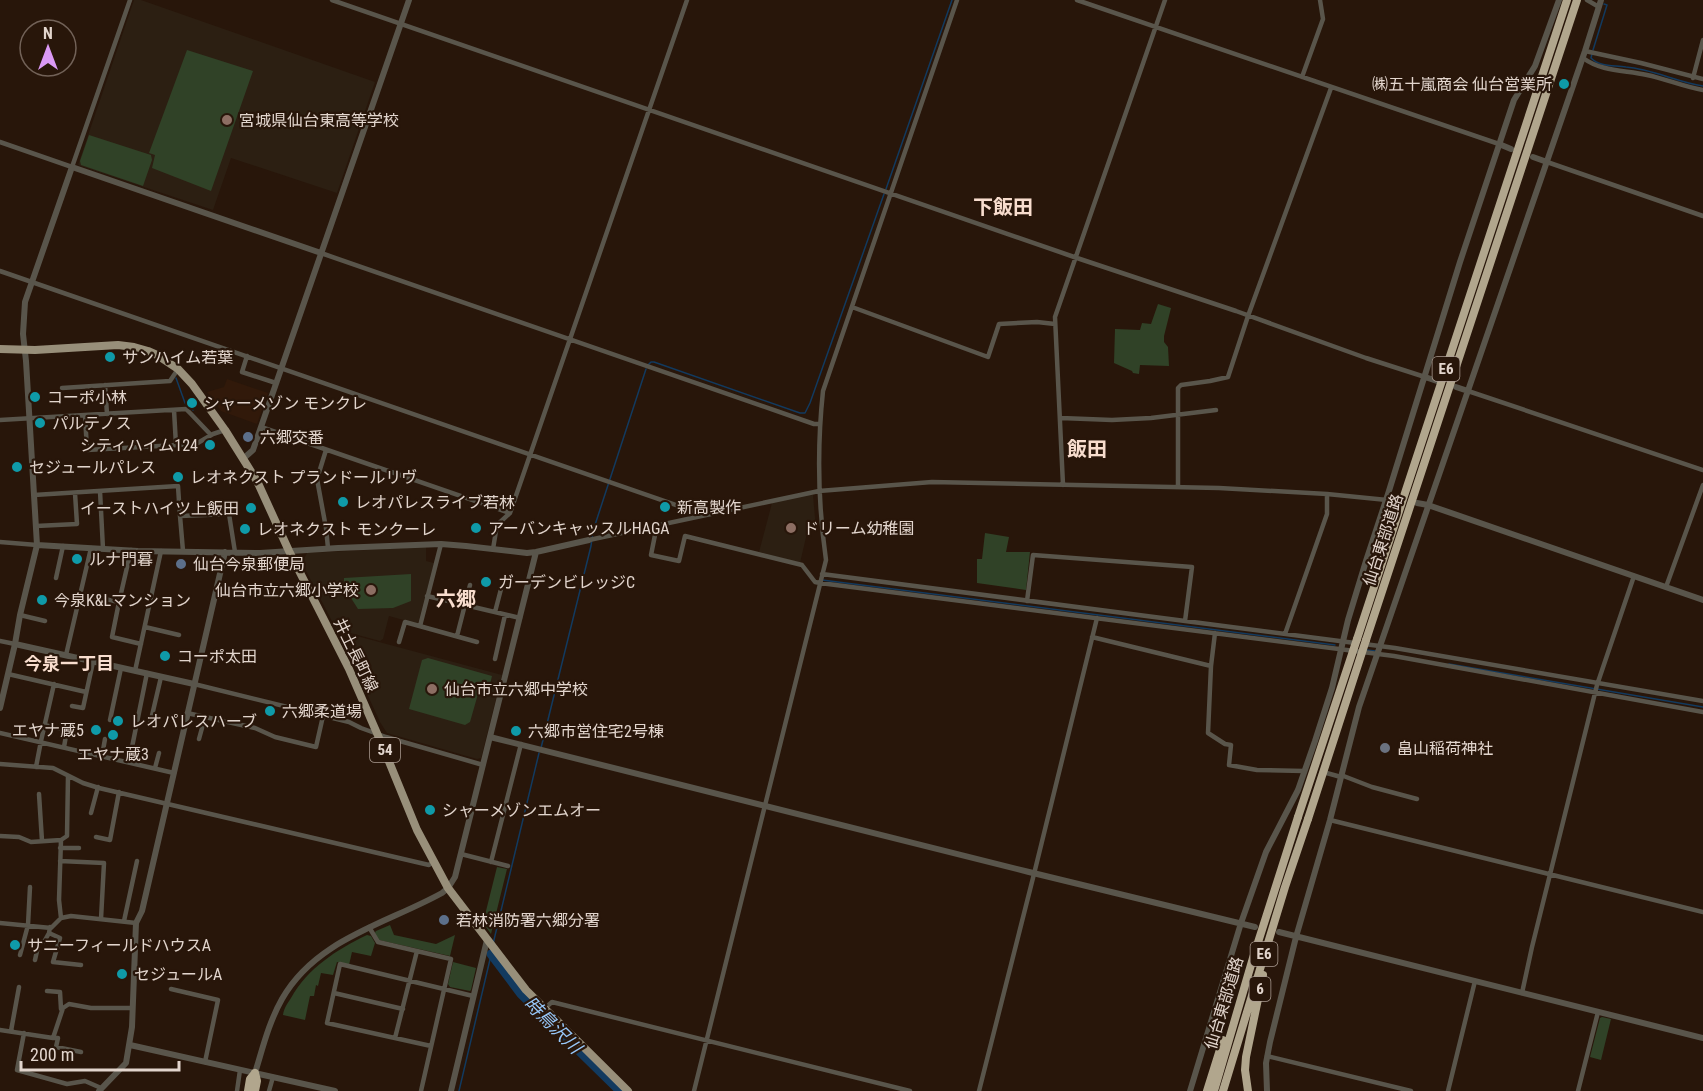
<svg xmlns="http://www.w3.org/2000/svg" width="1703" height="1091" font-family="'Roboto Condensed','Noto Sans JP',sans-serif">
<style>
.built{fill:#31190a}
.education{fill:#2c1f12}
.green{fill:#304227}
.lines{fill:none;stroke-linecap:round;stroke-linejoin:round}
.stream{stroke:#123a5f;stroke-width:1.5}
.river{stroke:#123a5f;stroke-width:9}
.minor{stroke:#59554b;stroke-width:4.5}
.tertiary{stroke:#59554b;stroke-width:6}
.primary{stroke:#988f7a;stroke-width:8}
.motorway{stroke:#b1a68d;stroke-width:8}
.motorway-bridge{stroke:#b1a68d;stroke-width:8}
.culture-dot{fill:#0f9aa8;stroke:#28160a;stroke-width:2}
.education-dot{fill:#8d6e63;stroke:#28160a;stroke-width:2}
.service-dot{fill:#5c6f8a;stroke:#28160a;stroke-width:2}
.worship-dot{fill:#6b7280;stroke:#28160a;stroke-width:2}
.labels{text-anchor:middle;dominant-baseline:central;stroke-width:4.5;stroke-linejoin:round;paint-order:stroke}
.shield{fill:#28160a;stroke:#aa9c92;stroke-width:1.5}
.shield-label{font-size:15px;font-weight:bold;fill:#e2d5cd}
.poi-label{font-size:16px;fill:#e2d5cd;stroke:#28160a;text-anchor:start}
.street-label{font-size:16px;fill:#e2d5cd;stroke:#28160a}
.neighbourhood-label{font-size:18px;font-weight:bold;fill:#f8ddce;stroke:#28160a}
.water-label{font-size:18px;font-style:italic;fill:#97c7f9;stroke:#28160a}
.quarter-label{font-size:20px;font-weight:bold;fill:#f8ddce;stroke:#28160a}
</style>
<rect width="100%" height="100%" fill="#28160a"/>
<!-- built -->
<path class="built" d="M227,379l41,14 -11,31 -36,-13 -14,-19 17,-5z"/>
<!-- education -->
<path class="education" d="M134,0h7l234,82 -38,111 -106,-35 -18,52 -135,-45z
M811,494l2,1 3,34 -6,1 -3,3 -7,30 -41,-11 13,-49z
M426,547v14l8,2 -16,61 -29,-8 -6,23 -3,2 -44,-12 -34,-66 5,-10z
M353,635l149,40 -21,83 -4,1 -90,-26 -7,-11 -32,-70z"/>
<!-- green -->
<path class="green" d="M187,50l66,21 -42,120 -59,-23 3,-13 -6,-2z
M89,135l62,20 1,5 -9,26 -62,-21 -1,-4z
M1158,304l13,4 -7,28v6l4,5 1,19 -29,-1 -1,9 -6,-1 -1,-2 -18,-8 1,-34 25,1 2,-7 9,1z
M985,533l24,4 -3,15h24l-4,38 -49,-7v-24h5z
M411,574v27l-18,7 -35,1 -14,-22v-9z
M428,658l64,18 -3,13 -9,-2 -10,35 -5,3 -56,-16 13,-49z
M497,867l10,2 -16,65 -8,-11z
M390,925l4,10 42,9 19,-9 -5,21 -71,-16 -5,-6 2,-3z
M367,935l4,1 4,7 -4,13 -19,-4 -3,13 -12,-3 -4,13 -12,-2 -3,13 -2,-1 -2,11h-4l-5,24 -22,-5c1,-7 4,-11 8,-17 17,-30 45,-48 76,-63z
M453,962l23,6 -5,22 -1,1 -20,-4 -2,-3z
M1602,1017l9,2 -10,41 -11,-3 10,-39z"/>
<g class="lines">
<!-- stream -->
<path class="stream" d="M1593,50l14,-45 -3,-1
M1592,54l-1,4c9,9 22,7 35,9 26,2 51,15 77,19
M886,189l66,-189
M648,365l3,-3h3l146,51h5l5,-10 74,-209
M176,378l9,25 8,7
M822,580l513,65
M1366,650l10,1
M1449,664l254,43
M541,748l50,-202 2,-15 53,-162
M493,944l46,-191
M459,1091l33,-140"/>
<!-- river -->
<path class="river" d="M491,954l30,40 99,97"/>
<!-- minor -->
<path class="minor" d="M332,0l745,258 159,53 130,47 59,19
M1077,0l422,144
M1587,0l12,7
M1585,51l56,12 62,16
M1583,58c19,14 42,12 64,17 19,4 37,12 56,15
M1302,77l21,-58 -3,-19
M1693,78l10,-38
M0,142l72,25 58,-167
M1547,162l156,54
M321,253l493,171h6
M0,271l699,242 2,2
M852,307l136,50 11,-33 38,-2 18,2
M247,356l-5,16 34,11
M105,385l2,29
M62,388l108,-7 8,-12
M1468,391l235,79
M174,410l2,35
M85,415l2,35 109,-6 17,-10 12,-4
M1061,418l51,2 39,-2 65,-8
M0,420l186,-11 5,5 20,21
M261,427l249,86 -13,12 -4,24
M326,450l-9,29 9,49 2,20
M1063,485l-8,-168 110,-317
M1178,487v-99l3,-3 29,-4 18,-4 20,-61 83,-228
M100,491l3,58
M34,495l144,-9 2,30
M510,513l177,-513
M657,525l-6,30 28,6 6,-25 117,29 13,17 5,1 574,73 309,56
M36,526l41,-2 -2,-31
M589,540l230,-49 113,-9 287,6 108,6 70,7
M0,542l37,3
M183,551l-3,-35 49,-2 6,38
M822,574l533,69
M56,578l7,-32
M1666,587l37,-102
M80,594l39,8 12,-52
M427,596l93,22
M1027,601l6,-46 159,12 -7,54
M119,602l-7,35 29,7
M495,612l6,-23
M20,615l25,6
M420,626l21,-82
M145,627l34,8
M1215,633l-4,33 -3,67 17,11 6,1 -2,20 28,5 47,1
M1285,634l42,-120v-20
M457,636l13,-51
M1092,637l119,29
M0,641l15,3
M399,642l6,-20 72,20
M1364,644l31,4 308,53
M66,655l25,-107
M495,659l10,-44
M135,671l26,-120
M8,674l78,18
M194,684l155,38 12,6 25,9 97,28
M72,706l11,2 10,-46
M187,713l68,15 20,9 41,10 7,-31
M110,720l11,-52
M150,724l11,-47
M44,725l23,5 -3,17
M67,730l10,1
M0,733l174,40
M199,739l6,-22
M102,756l3,-17
M129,762l18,-89
M0,764l53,4 30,15 16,5 330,77 4,-3
M36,767l5,-26 13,-57
M155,768l4,-15
M1323,772l18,5
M1341,775l31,12 45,12
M39,794l3,47
M91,813l7,-26
M1330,820l373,92
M0,836l19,1 12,5 30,-2 -2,60 2,18 -10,10 -51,-5
M96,837l14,3 9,-48
M61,840l6,-4 1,-60
M60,848h19
M461,854l47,12
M60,861l44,2 -3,56
M491,862l30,-118
M61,918l10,-2 65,7
M124,921l13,-60
M50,927l-1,6 11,5 -7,24 28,3
M369,927l9,15 73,17 -30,132
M20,955l8,-30 2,-38
M35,960l4,-18h5l5,-9
M171,989l47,11 -13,62
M47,991l13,1 1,17
M334,993l69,16
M1522,993l10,-46 65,-262 37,-109
M545,1008l7,-6 358,89
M0,1030l53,8 10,-30 6,-4 22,4h41
M11,1031l8,-44
M24,1033l-7,37 50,14 18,-3 16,7
M53,1038h5l-2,9 25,5
M395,1038l22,-87
M431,1046l-104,-23 13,-59 133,32
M1267,1056l144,35
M237,1091l3,-21
M269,1091l4,-14
M694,1091l132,-531c-8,-56 -9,-113 -3,-169l134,-391
M979,1091l55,-217 63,-256
M1448,1091l27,-110
M1578,1091l20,-79"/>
<!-- tertiary -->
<path class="tertiary" d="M1499,144l12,5
M1533,157l14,5
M1425,377l12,4
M1456,387l12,4
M244,458l9,-8 156,-450
M1417,503l11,2 275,95
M37,545l101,6 122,2 78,-5 103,-4 25,2 61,7 9,-1 53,-12
M15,644l179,40
M0,708l15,-64 5,-29 17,-70 -11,-184 -3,-27 2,-32 47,-135 249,86
M490,737l539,135 226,55
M1279,932l424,106
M130,1045l205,46
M255,1073c8,-26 14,-51 27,-74 34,-60 104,-75 160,-106l6,-5 7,-11 81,-325
M99,1091l27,-28 6,-36 4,-104 6,-12 83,-359
M451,1091l36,-151
M1190,1091l51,-168 25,-71 32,-62 17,-49 17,-53 16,-68 18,-59 22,-67 72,-232 54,-162 21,-34 24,-66
M1267,1091l-1,-28 4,-21 26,-105 34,-117 29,-113 226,-656 16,-51"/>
<!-- primary -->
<path class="primary" d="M0,349l35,1 83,-5 16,2 14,4 9,4 21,14 14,15 33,46 32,51 32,70 60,118 34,78 34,83 31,58 78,102 102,101"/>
<!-- motorway -->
<path class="motorway" d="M1357,639l210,-639
M1366,640l211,-640
M248,1091l2,-12 5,-6
M255,1091l2,-10 -2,-8
M1207,1091l16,-51
M1214,1091l39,-133 45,-141
M1223,1091l62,-204 23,-68
M1248,1091l-3,-21 1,-13 17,-82"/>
<!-- motorway-bridge -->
<path class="motorway-bridge" d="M1298,817l59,-178
M1308,819l58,-179"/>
</g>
<!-- markers -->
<g class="culture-dot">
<circle cx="1564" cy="84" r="6"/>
<circle cx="110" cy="357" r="6"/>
<circle cx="35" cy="397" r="6"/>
<circle cx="192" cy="403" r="6"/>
<circle cx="40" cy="423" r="6"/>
<circle cx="210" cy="445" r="6"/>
<circle cx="17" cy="467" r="6"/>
<circle cx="178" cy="477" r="6"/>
<circle cx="343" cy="502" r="6"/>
<circle cx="665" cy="507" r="6"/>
<circle cx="251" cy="508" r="6"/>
<circle cx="476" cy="528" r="6"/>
<circle cx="245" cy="529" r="6"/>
<circle cx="77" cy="559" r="6"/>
<circle cx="486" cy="582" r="6"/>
<circle cx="42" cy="600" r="6"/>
<circle cx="165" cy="656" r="6"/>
<circle cx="270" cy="711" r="6"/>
<circle cx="118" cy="721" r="6"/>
<circle cx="96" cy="730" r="6"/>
<circle cx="516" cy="731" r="6"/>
<circle cx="113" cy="735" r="6"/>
<circle cx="430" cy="810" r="6"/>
<circle cx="15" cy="945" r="6"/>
<circle cx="122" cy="974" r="6"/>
</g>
<g class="education-dot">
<circle cx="227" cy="120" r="6"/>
<circle cx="791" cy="528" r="6"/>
<circle cx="371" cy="590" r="6"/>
<circle cx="432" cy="689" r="6"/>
</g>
<g class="service-dot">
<circle cx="248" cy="437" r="6"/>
<circle cx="181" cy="564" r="6"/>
<circle cx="444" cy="920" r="6"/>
</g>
<circle class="worship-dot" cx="1385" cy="748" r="6"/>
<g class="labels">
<!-- shield labels -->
<g class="shield">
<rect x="1432.5" y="357" width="27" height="24" rx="4.5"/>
<rect x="370" y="738" width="30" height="24" rx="4.5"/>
<rect x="1250.5" y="942" width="27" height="24" rx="4.5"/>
<rect x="1249.5" y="977" width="21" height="24" rx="4.5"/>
</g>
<g class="shield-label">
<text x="1446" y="369">E6</text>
<text x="385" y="750">54</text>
<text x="1264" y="954">E6</text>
<text x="1260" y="989">6</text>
</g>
<!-- poi labels -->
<g class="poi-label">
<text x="1552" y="84" text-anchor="end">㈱五十嵐商会 仙台営業所</text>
<text x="239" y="120">宮城県仙台東高等学校</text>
<text x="122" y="357">サンハイム若葉</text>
<text x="47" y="397">コーポ小林</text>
<text x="204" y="403">シャーメゾン モンクレ</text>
<text x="52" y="423">パルテノス</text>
<text x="260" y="437">六郷交番</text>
<text x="198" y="445" text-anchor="end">シティハイム124</text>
<text x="29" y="467">セジュールパレス</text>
<text x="190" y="477">レオネクスト プランドールリヴ</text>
<text x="355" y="502">レオパレスライブ若林</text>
<text x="677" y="507">新高製作</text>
<text x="239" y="508" text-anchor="end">イーストハイツ上飯田</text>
<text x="488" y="528">アーバンキャッスルHAGA</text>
<text x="803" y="528">ドリーム幼稚園</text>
<text x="257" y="529">レオネクスト モンクーレ</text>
<text x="89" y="559">ルナ門暮</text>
<text x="193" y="564">仙台今泉郵便局</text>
<text x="498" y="582">ガーデンビレッジC</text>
<text x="359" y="590" text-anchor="end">仙台市立六郷小学校</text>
<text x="54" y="600">今泉K&amp;Lマンション</text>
<text x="177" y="656">コーポ太田</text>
<text x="444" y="689">仙台市立六郷中学校</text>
<text x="282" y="711">六郷柔道場</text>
<text x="130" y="721">レオパレスハーブ</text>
<text x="84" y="730" text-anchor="end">エヤナ蔵5</text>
<text x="528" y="731">六郷市営住宅2号棟</text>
<text x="1397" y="748">畠山稲荷神社</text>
<text x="113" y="754" text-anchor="middle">エヤナ蔵3</text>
<text x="442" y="810">シャーメゾンエムオー</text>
<text x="456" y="920">若林消防署六郷分署</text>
<text x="27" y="945">サニーフィールドハウスA</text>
<text x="134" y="974">セジュールA</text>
</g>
<!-- street labels -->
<g class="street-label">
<text transform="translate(1383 540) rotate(-72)">仙台東部道路</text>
<text transform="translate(356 655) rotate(64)">井土長町線</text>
<text transform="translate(1224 1003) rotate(-73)">仙台東部道路</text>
</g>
<!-- neighbourhood labels -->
<g class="neighbourhood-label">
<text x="69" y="663">今泉一丁目</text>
</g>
<!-- water labels -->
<g class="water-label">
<text transform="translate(553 1025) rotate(45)">時鳥沢川</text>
</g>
<!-- quarter labels -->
<g class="quarter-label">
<text x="1003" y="207">下飯田</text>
<text x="1087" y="449">飯田</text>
<text x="456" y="599">六郷</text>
</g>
</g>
<!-- north arrow -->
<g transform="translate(48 48)"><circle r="28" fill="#28160a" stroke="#726258" stroke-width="1.5"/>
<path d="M0-4.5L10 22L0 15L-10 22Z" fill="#db99f5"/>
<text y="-9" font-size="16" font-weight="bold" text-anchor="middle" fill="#e2d5cd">N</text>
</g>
<!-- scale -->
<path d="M21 1061v9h158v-9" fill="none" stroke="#e2d5cd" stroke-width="3"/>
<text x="30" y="1061" font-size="18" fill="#e2d5cd" stroke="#28160a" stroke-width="4.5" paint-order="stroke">200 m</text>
</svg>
